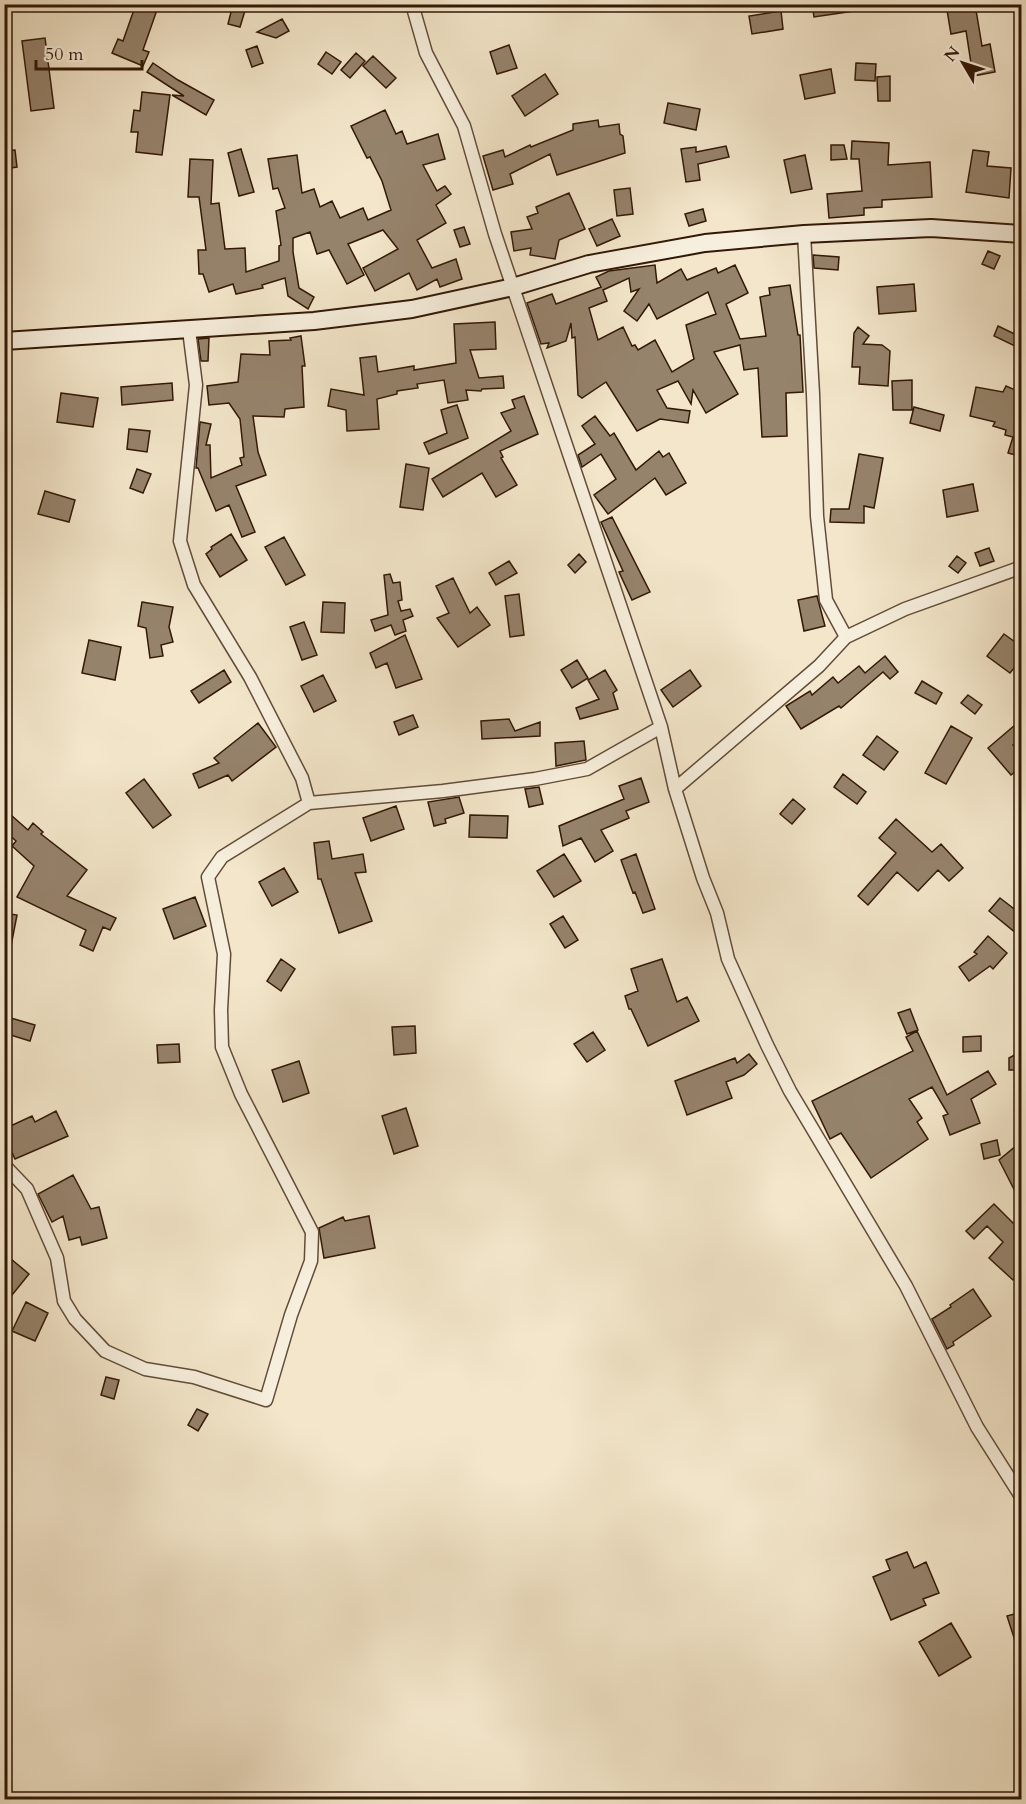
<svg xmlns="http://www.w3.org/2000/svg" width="1026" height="1804" font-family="Cardo,serif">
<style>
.building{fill:#96836c;stroke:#321807;stroke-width:1.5;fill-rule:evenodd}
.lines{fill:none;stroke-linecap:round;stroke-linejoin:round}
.street-casing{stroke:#624c38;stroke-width:15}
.secondary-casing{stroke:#321807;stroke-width:20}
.street{stroke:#f7efdd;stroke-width:12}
.secondary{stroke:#f7efdd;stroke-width:16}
</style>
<rect width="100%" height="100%" fill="#f3e6ca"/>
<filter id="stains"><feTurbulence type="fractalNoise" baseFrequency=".00333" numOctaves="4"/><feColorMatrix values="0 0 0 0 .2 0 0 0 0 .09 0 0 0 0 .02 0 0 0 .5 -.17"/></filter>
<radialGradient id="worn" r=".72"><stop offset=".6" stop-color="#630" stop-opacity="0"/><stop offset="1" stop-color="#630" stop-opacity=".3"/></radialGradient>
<!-- building -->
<path class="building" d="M136,4h23l-16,46 6,2 -6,14 -31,-13 6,-14 5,2z
M233,4h14l-7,23 -12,-3z
M812,4h41l1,7 -40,6z
M946,4h29l7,42 8,-2 5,28 -22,4 -7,-45 -15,3z
M781,11l2,18 -31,5 -3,-18z
M282,19l7,12 -13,7 -19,-6z
M45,38l9,70 -23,3 -9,-70z
M509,45l8,23 -20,6 -7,-22z
M257,46l6,17 -11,4 -6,-17z
M326,52l15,10 -9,12 -14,-10z
M356,53l9,8 -15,17 -9,-8z
M373,56l23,22 -10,10 -23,-22z
M153,63l25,17 36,20 -8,15 -34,-20 12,1 -37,-24z
M856,63l20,1 -1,17 -20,-1z
M831,69l4,24 -30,6 -5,-24z
M545,74l13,20 -33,22 -13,-20z
M890,76v25h-12l-1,-24z
M142,92l28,3 -8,60 -26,-3 2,-20h-7l3,-22 6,1z
M668,103l32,6 -4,21 -32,-7z
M385,110l11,24 6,-3 5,13 31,-10 7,25 -22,6 14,26 8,-5 6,8 -15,11 10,18 -29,17 15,28 24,-9 6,20 -22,8 -3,-8 -20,11 -8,-17 -34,18 -12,-23 35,-19 -15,-19 -35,14 16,31 -17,9 -18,-34 -12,4 -7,-22 -17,6v14l6,36 15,9 -6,12 -20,-13 -3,-18 -23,7 1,3 -27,6 -3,-10 -24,8 -6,-18h-4l-1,-24h8l-7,-53h-11l2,-38 23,1 -2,44 8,-1 6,46 20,-1 1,24 33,-11v-15l2,-1 -5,-34 9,-3 -7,-20 -5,1 -5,-30 29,-4 5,38 12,-4 6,18 12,-6 8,17 23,-10 5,12 23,-10 -9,-29 -12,-24 -3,1 -16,-32z
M598,120l1,7 20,-3 1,10 3,2 2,17 -68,22 -7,-21 -40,20 3,10 -20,6 -10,-34 20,-6 2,7 25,-12 1,2 42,-17v-6z
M852,141l37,2 -1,22 42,-3 2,35 -50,3v7l-18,1v7l-35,3 -2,-24 35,-3 -3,-32h-8z
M831,145h13l3,14 -16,1z
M726,146l3,11 -31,7 2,16 -14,2 -5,-33 15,-2v5z
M241,149l13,43 -15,4 -11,-43z
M15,150l2,17 -13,2v-18z
M973,150l16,2 -2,14 24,2 -2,30 -43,-6z
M805,155l7,34 -21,4 -7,-33z
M630,188l3,26 -16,2 -3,-26z
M569,193l16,36 -26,11 -4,19 -25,-4 1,-7 -17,3 -3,-19 21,-3 -5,-12 11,-4 -2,-6z
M703,209l3,12 -17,5 -4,-12z
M612,219l8,17 -23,10 -8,-17z
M464,227l6,17 -10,3 -6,-17z
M988,251l12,5 -6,13 -12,-5z
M813,255l26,2 -1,13 -24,-2z
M655,265l2,18 24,-14 6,11 29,-12 2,5 17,-8 13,28 -22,11 14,35 26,-3 -6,-39 10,-2 -1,-7 21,-3 8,50h2l3,57 -17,1 1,43 -25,1 -4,-69 -14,2 -4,-25 -26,7 24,42 -32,19 -13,-23 -2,14 -13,-23 -21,9 10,18 23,3 -2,12 -28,-4 -23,12 -31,-49 -24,16 -4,-3 -3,-58 -3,1 -1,-15 -5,18 -19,7 2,-5 -8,1 -14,-41 25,-9 4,10 45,-17 -5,-10 13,-6zM629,278l2,14 8,-3 -15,22 13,10 12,-17 8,15 51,-27 8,22 -30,11 8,34 -22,13 -17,-32 -17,10 -3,-5 -3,1 -9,-19 -25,13 -9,-32 18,-7 -4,-11z
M914,284l2,27 -37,3 -2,-27z
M495,322l1,27 -26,1 9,28 24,-2 1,12 -22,1 -1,2 -15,-1 2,10 -20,3 -4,-23 -27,4 1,4 -21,3v3l-20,5 2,30 -32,2 -1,-21 -18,-4 3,-17 33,6 -4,-37 16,-2 2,16 36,-6v4l42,-7 -2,-39z
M998,326l23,11 -4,10 -23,-11z
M858,327l11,9 -6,8 19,1 8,6 -2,35 -29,-2 1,-17h-8l2,-34z
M301,336l4,30h-3l2,41 -19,2 -1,8 -31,-1 5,36 8,23 -30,11 19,46 -13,5 -13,-32 -13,6 -18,-43h-2l4,-46 11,2 -5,21h4l1,33 31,-13 -2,-7 4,-1 -4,-38 -11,-16 -20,2 -2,-19 31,-4 3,-28 29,1 -1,-14 22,-1 -1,-2z
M209,338l-1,23h-7l-3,-22z
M912,380v30h-19l-1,-29z
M172,383l1,17 -51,5 -1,-18z
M1006,386l16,7v56l-3,7 -11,-3 5,-16 -8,-2 1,-5 -13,-4 2,-4 -25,-6 6,-29 27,5z
M61,393l37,5 -5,29 -36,-5z
M524,396l14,38 -38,17 3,6 -2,1 16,27 -21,12 -14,-24 -39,24 -11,-18 79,-48 -10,-18 14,-5 -3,-8z
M457,405l11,33 -39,16 -5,-11 23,-10 -6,-23z
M914,407l30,8 -4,16 -30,-8z
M595,416l15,20 4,-3 22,37 23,-19 4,6 6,-4 17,30 -20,12 -11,-17 -47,36 -14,-19 22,-16 -15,-25 -19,13 -4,-12 17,-11 -13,-18z
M129,429l21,2 -3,21 -20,-3z
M859,454l24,4 -9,50 -10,-2v17l-34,-1 1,-13h18z
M406,464l23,4 -6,42 -23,-3z
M137,469l14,5 -8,19 -13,-5z
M973,484l5,27 -31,6 -4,-27z
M45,491l30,9 -6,22 -31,-8z
M612,517l38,75 -18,8 -13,-28 4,-1 -22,-49z
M231,534l16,26 -27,17 -14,-23 6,-5 -1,-2z
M284,537l21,38 -19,10 -21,-38z
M989,548l5,13 -14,5 -5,-13z
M579,554l7,8 -11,11 -7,-8z
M957,556l9,7 -8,10 -9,-7z
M509,561l8,12 -21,12 -7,-12z
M390,574l3,9 7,-1 2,18 -4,1 3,10 9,-2 3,7 -10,4 3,11 -11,4 -4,-10 -16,6 -4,-11 17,-5 -4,-40z
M453,578l17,35 7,-6 13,18 -32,22 -21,-29 12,-5 -13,-27z
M519,594l5,41 -14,2 -5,-41z
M817,596l8,30 -21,5 -6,-31z
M142,602l31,5 -4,20 4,15 -12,3 2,11 -13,2 -4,-30 -8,-2z
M323,602l22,1 -1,30 -23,-1z
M304,622l13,33 -15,5 -12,-33z
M1004,634l18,13v11l-12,15 -23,-17z
M405,635l17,44 -26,9 -9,-25 -11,5 -6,-15z
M89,640l32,7 -6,33 -33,-7z
M885,656l13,16 -8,7 -7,-7 -42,36 -2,-2 -38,23 -15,-23 24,-15 2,4 21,-18 5,6 21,-17 6,7z
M577,660l11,18 -16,10 -11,-18z
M224,670l7,12 -32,21 -8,-12z
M605,670l12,20 -4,3 5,16 -38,10 -4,-11 23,-9 -11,-19z
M690,670l11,16 -28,21 -12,-17z
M323,675l13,26 -22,11 -13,-26z
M922,681l20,12 -6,11 -21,-11z
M968,695l14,10 -7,9 -14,-11z
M413,715l5,12 -19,8 -5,-13z
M509,719l6,12 25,-9v14l-58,3 -1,-18z
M1022,719v19l-9,7 9,8v13l-11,9 -23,-27z
M258,723l18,24 -44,34 -4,-6 -29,13 -6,-14 26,-11 -5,-5z
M951,726l21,12 -26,46 -21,-11z
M877,736l21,16 -14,18 -21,-15z
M584,741l2,19 -30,6 -1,-23z
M843,774l23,18 -9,12 -23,-17z
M641,778l8,24 -23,9 3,7 -28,12 12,21 -18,11 -14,-24 -18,8 -4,-20 65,-27 -5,-13z
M144,779l27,36 -18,13 -27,-35z
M539,787l4,17 -14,3 -4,-18z
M459,797l5,16 -19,6 1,4 -12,3 -6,-24z
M793,799l12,10 -13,15 -12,-10z
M396,806l8,23 -33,12 -8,-23z
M4,809l24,21 5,-7 10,9 -2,2 46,36 -20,26 49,22 -6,12 -7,-3 -10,24 -13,-6 6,-15 -69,-33 17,-31 -22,-20 4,-5 -12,-11z
M470,815l38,1 -1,22 -38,-1z
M896,819l36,33 9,-8 22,24 -14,13 -11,-11 -20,21 -21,-19 -29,33 -10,-9 38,-43 -17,-15z
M329,841l3,18 31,-5 3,18 -11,1 17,48 -33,12 -18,-54h-3l-4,-36z
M564,854l17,27 -27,16 -17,-26z
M636,854l19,55 -12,4 -8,-21 -2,1 -12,-33z
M284,868l14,24 -26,14 -13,-24z
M195,897l11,29 -32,13 -11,-30z
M1000,898l22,17v23l-33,-27z
M4,913l13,2 -7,36h-6z
M563,916l15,24 -13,8 -15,-24z
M988,936l19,17 -14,16 -3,-3 -21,15 -10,-14 18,-13 -3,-2z
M281,959l14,10 -14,22 -14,-10z
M662,959l15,43 10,-5 12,24 -51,25 -17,-37h-2l-4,-13 13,-5 -7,-22z
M910,1009l8,21 -11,4 -9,-21z
M4,1016l31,9 -5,16 -26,-8z
M415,1026l1,27 -22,2 -2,-28z
M917,1031l30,64 41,-24 8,13 -25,15 9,24 -30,12 -7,-19 5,-2 -16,-27 -23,12 13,19 -5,4 11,17 -57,39 -30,-45 -11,6 -18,-38 101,-50 -7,-14z
M593,1032l12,18 -18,12 -13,-18z
M981,1036v15l-18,1v-15z
M179,1044l1,18 -22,1 -1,-18z
M1022,1051v19h-13v-12z
M749,1054l8,10 -13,11 -18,7 6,16 -45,17 -12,-34 60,-23 2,5z
M299,1061l10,32 -26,9 -11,-32z
M406,1108l12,38 -24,8 -12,-38z
M56,1111l12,25 -53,23 -11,-24v-6l28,-13 3,6z
M997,1140l3,15 -16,4 -3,-15z
M1022,1141v17l-5,3 5,8v36l-23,-45z
M73,1175l18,34 8,-2 8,31 -25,7 -2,-8 -11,3 -6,-24 -11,6 -14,-28z
M994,1204l28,28v38l-9,10 -24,-22 14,-16 -16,-16 -13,13 -8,-8z
M369,1216l6,32 -51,10 -5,-30 24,-11 2,4z
M11,1259l18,15 -25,31v-38z
M973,1289l18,27 -38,26 1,3 -7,4 -15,-30 19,-12 -1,-2z
M26,1302l22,11 -13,28 -23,-10z
M106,1377l13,3 -5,19 -13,-4z
M197,1409l11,5 -10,17 -10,-6z
M907,1552l7,16 12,-6 13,31 -16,6 3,6 -35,15 -18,-43 17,-7 -4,-10z
M1022,1612v41h-3l-12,-37z
M951,1623l20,34 -32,19 -20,-34z"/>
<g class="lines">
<!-- street casing -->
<g class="street-casing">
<path id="street" d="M412,4l14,49 38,73 31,108 166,493 14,62 28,89 14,35 11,46 39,86 23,46 116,195 71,141 45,71
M804,234l9,160 4,122 9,84 20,37
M189,330l7,55 -16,156 14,44 56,92 52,101 7,25
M675,789l144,-123 27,-29 59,-28 117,-42
M4,1165l23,24 30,69 7,43 11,18 30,32 40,18 49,8 72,23 25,-85 20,-54 1,-29 -71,-138 -19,-47 -1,-37 3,-56 -16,-77 14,-20 87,-54 134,-12 92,-12 52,-10 74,-42"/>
</g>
<!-- secondary casing -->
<g class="secondary-casing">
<path id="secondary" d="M4,341l310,-20 98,-12 101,-22 76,-23 116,-21 99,-9 127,-6 91,6"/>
</g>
<!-- street -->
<use href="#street" class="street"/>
<!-- secondary -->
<use href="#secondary" class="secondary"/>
</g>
<!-- margin -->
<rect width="1026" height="1804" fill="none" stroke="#f3e6ca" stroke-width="24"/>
<rect x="6" y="6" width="1014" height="1792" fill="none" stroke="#321807" stroke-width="3"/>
<rect x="12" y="12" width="1002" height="1780" fill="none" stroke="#321807" stroke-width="1.5"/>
<!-- north arrow -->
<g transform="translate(963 63) rotate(309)" stroke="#f7efdd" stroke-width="4.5" paint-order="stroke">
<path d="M0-4.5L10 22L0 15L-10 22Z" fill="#321807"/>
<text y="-9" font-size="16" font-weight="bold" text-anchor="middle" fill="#321807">N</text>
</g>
<!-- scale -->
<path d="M36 60v9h106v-9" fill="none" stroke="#321807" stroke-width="3"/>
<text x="45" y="60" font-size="18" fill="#321807" stroke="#f7efdd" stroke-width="4.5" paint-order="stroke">50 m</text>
<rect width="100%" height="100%" filter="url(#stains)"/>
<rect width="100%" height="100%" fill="url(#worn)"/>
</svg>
